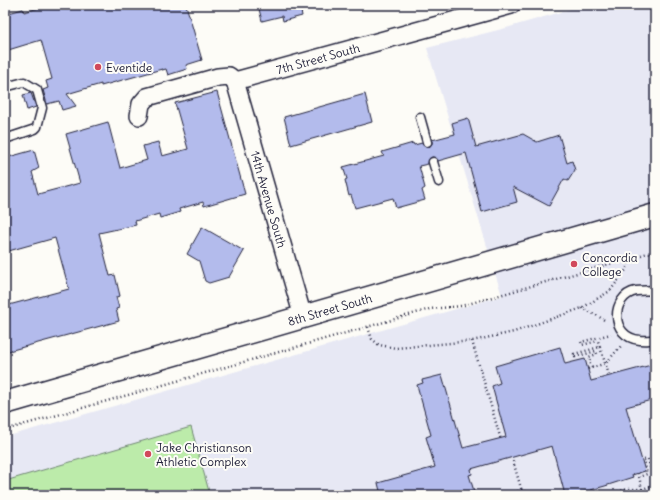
<svg xmlns="http://www.w3.org/2000/svg" width="660" height="500" font-family="Delius,sans-serif">
<style>
.built{fill:#e7e8f4}
.pitch{fill:#bcebaa;stroke:#6f8672}
.building{fill:#b3bbec;stroke:#22223b}
.lines{fill:none;stroke-linecap:round;stroke-linejoin:round}
.lane-casing{stroke:#22223b;stroke-width:11}
.street-casing{stroke:#22223b;stroke-width:20}
.primary-casing{stroke:#22223b;stroke-width:25}
.path{stroke:#22223b;stroke-width:2.5;stroke-dasharray:1 3;stroke-linecap:butt}
.lane{stroke:#fdfcf7;stroke-width:8}
.street{stroke:#fdfcf7;stroke-width:17}
.primary{stroke:#fdfcf7;stroke-width:22}
.poi-dot{fill:#d1495b;stroke:#fdfcf7;stroke-width:1.5}
.labels{text-anchor:middle;dominant-baseline:central;stroke-width:4;stroke-linejoin:round;paint-order:stroke}
.street-label{font-size:12px;fill:#22223b;stroke:#fdfcf7}
.poi-label{font-size:12px;fill:#22223b;stroke:#fdfcf7;text-anchor:start}
</style>
<rect width="100%" height="100%" fill="#fdfcf7"/>
<filter id="ink" filterUnits="userSpaceOnUse"><feTurbulence type="fractalNoise" baseFrequency=".025" numOctaves="2"/><feDisplacementMap in="SourceGraphic" scale="8" xChannelSelector="R" yChannelSelector="G"/><feConvolveMatrix kernelMatrix="1 2 1 2 8 2 1 2 1" color-interpolation-filters="sRGB"/></filter>
<g filter="url(#ink)">
<!-- built -->
<path class="built" d="M578,5h77v490h-650v-58l497,-141 -75,-248 79,-20 72,-21z"/>
<!-- pitch -->
<path class="pitch" d="M191,427l19,68h-205v-14z"/>
<!-- building -->
<path class="building" d="M51,5h135l16,55 -16,5 1,4 -19,6 -2,-6 -4,1v-1l-61,17v-2l-34,10 9,12 -14,4 -3,-9 -12,3 -4,-14 5,-2 -2,-7 6,-2 -11,-39 -36,11v-37l18,-5 1,3z
M258,5h50l1,4 -8,2 1,5 -19,5 -1,-5 -20,5z
M217,92l28,102 -41,12 -1,-4 -24,7 1,3 -20,6 -1,-4 -24,7 1,4 -37,8 11,43 5,-1 5,21 -4,1 3,11 -3,1 3,12 -114,31v-46l64,-17 -14,-51 -50,14v-94l29,-8 5,18 -7,4 6,22 42,-11 -14,-49 42,-12 12,46 27,-8 -4,-14 15,-4 4,14 26,-7 -13,-46z
M31,93l5,14 -9,3 -4,-15z
M365,94l7,28 -81,23 -7,-28z
M468,118l8,29 47,-13 14,8 22,-7 8,28 5,-2 3,9 -7,11 -4,-2 -15,27 -36,-19 4,15 -35,10 -16,-59 -28,8 -2,-3 -4,-1 -3,2 -1,5 -9,2 6,22 -3,2 3,10 -29,8 -3,-10 -38,10 -4,-13 -2,1 -4,-16 2,-1 -4,-12 41,-11 -2,-4 31,-9 1,2 8,-2 3,4h4l3,-3v-4l23,-6 -3,-11z
M202,227l42,24 -15,26 -20,6 -4,-2 -6,-20 -12,-7z
M560,347l5,17 20,-5 6,22 64,-17v35l-29,8 19,64 -13,4 1,2 -28,9 -32,9h-8l-13,-49 -81,23 1,5 -3,1 5,16 -13,4h-80l-3,-12 57,-16 -9,-30 5,-2 -14,-50 6,-2 -1,-3 20,-5 21,73 43,-11 -14,-51 8,-3 -5,-17z"/>
<g class="lines">
<!-- lane casing -->
<g class="lane-casing">
<path id="lane" d="M5,87l19,-5 13,8 5,18 -5,19 -2,2 -30,10
M420,117l7,25
M433,162l6,20
M655,290c-6,1 -13,0 -19,1 -25,5 -27,46 4,49 6,0 10,1 15,-1"/>
</g>
<!-- street casing -->
<g class="street-casing">
<g id="street">
<path id="s1" d="M235,81l276,-76"/>
<path id="s2" d="M235,81l68,236"/>
<path d="M139,116l2,-12 6,-7 71,-20 11,-1 6,5"/>
</g>
</g>
<!-- primary casing -->
<g class="primary-casing">
<g id="primary">
<path id="s3" d="M5,403l650,-188"/>
</g>
</g>
<!-- path -->
<path class="path" d="M582,308l14,7 10,6
M368,327l4,12 7,6 17,3 76,-7 42,-9 68,-24 28,-17 16,-21 4,-11
M472,341l29,99
M600,347l9,28
M592,368l-3,-11 8,-3 -1,-3 -21,6 -1,-3 26,-7 -2,-6 -16,4 -1,-3 30,-8
M588,369l18,-6 15,-17
M5,430l425,-121 31,-3 194,-55
M513,461l10,34
M638,473l4,16 13,-4 -7,-26 -4,1 3,14 -8,3
M506,495l16,-5 11,5
M606,495l22,-6h14l5,6"/>
<!-- lane -->
<use href="#lane" class="lane"/>
<!-- street -->
<use href="#street" class="street"/>
<!-- primary -->
<use href="#primary" class="primary"/>
</g>
</g>
<!-- markers -->
<g class="poi-dot">
<circle cx="98" cy="67" r="4"/>
<circle cx="574" cy="264" r="4"/>
<circle cx="148" cy="454" r="4"/>
</g>
<g class="labels">
<!-- street labels -->
<g class="street-label">
<text stroke="none"><textPath href="#s1" startOffset="86">7th Street South</textPath></text>
<text stroke="none"><textPath href="#s2" startOffset="123">14th Avenue South</textPath></text>
<text stroke="none"><textPath href="#s3" startOffset="338">8th Street South</textPath></text>
</g>
<!-- poi labels -->
<g class="poi-label">
<text x="106" y="67">Eventide</text>
<text x="582" y="257">Concordia<tspan x="582" dy="14">College</tspan></text>
<text x="156" y="447">Jake Christianson<tspan x="156" dy="14">Athletic Complex</tspan></text>
</g>
</g>
<!-- margin -->
<rect width="660" height="500" fill="none" stroke="#fdfcf7" stroke-width="20"/>
<rect x="10" y="10" width="640" height="480" fill="none" stroke="#22223b" stroke-width="1.5" filter="url(#ink)"/>
</svg>
